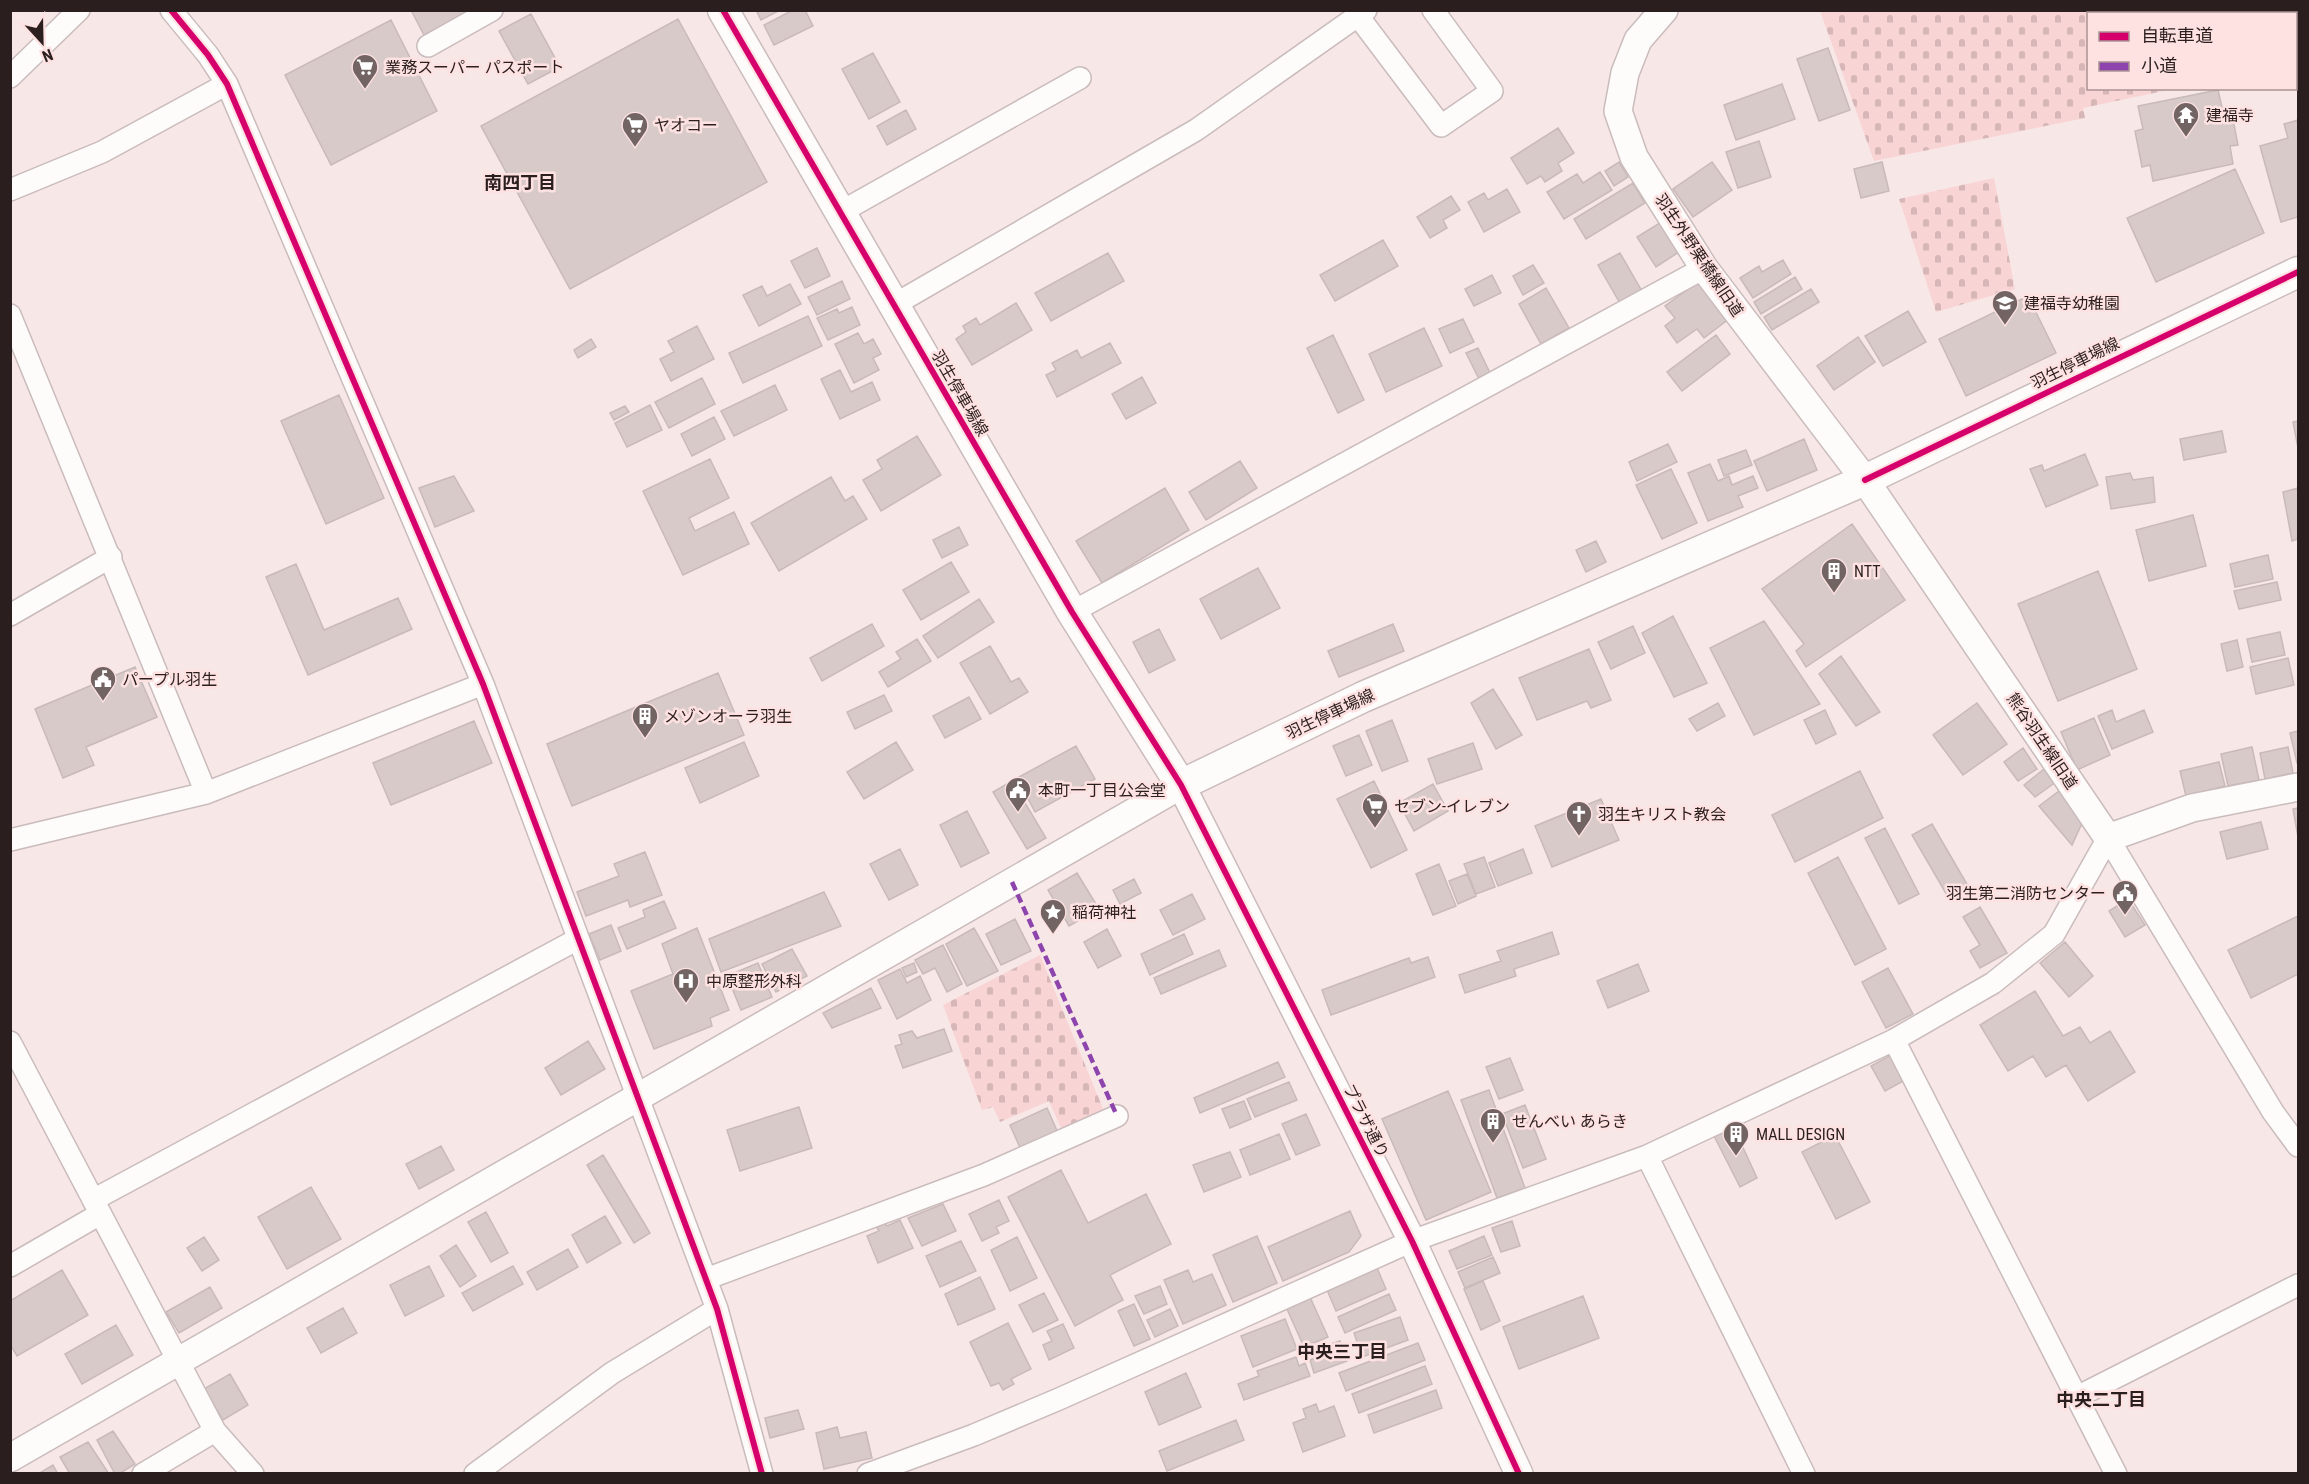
<svg xmlns="http://www.w3.org/2000/svg" width="2309" height="1484" font-family="'Roboto Condensed','Noto Sans JP',sans-serif">
<style>
.cemetery{fill:url(#cemetery-stones)}
.building{fill:#d9caca;stroke:#c9baba;stroke-width:1.5}
.lines{fill:none;stroke-linecap:round;stroke-linejoin:round}
.minor-casing{stroke:#cabcbc;stroke-width:24}
.tertiary-casing{stroke:#cabcbc;stroke-width:30}
.secondary-casing{stroke:#cabcbc;stroke-width:33}
.minor{stroke:#fefbfb;stroke-width:21}
.tertiary{stroke:#fefbfb;stroke-width:27}
.secondary{stroke:#fefbfb;stroke-width:30}
.quiet{stroke:#8e44ad;stroke-width:4.5;stroke-dasharray:9 4.5;stroke-linecap:butt}
.cycleway-casing{stroke:#fee1e1;stroke-width:10}
.cycleway{stroke:#d6006c;stroke-width:6}
.labels{text-anchor:middle;dominant-baseline:central;stroke-width:5;stroke-linejoin:round;paint-order:stroke}
.poi-label{font-size:16px;fill:#2b1e1e;stroke:#fee1e1;text-anchor:start}
.street-label{font-size:16px;fill:#2b1e1e;stroke:#fee1e1}
.neighbourhood-label{font-size:18px;font-weight:bold;fill:#2b1e1e;stroke:#fee1e1}
</style>
<defs>
<pattern id="cemetery-stones" width="16" height="16" patternUnits="userSpaceOnUse" patternTransform="scale(1.5)"><rect width="16" height="16" fill="#f9d4d4"/><path d="M2 7V4a2 2 0 0 1 4 0v3zM10 15v-3a2 2 0 0 1 4 0v3z" fill="#d6b6b6"/></pattern>
</defs>
<rect width="100%" height="100%" fill="#f8e7e7"/>
<!-- cemetery -->
<path class="cemetery" d="M1820,11h478v50l-2,1v-48h-208v74l85,1 -90,19 2,10 -211,43z
M1994,178l21,111 -79,23 -37,-113z
M1040,955l64,156 -43,17 -12,-27 -49,21 -7,-15 -11,3 -39,-105z"/>
<!-- building -->
<path class="building" d="M411,10h61l-48,25z
M756,10h24l-19,10z
M793,10h12l8,16 -39,19 -10,-20z
M531,14l29,53 -32,17 -29,-53z
M678,19l89,163 -197,107 -89,-163z
M391,20l46,91 -106,54 -46,-90z
M1828,48l22,62 -31,11 -22,-62z
M873,53l27,49 -31,17 -27,-50z
M1782,84l13,35 -59,21 -12,-35z
M2218,90l6,26 8,-2 6,31 -8,1 3,18 -80,17 -3,-16 -8,2 -7,-36 8,-2 -5,-23z
M906,110l10,19 -29,16 -10,-19z
M2298,120v97l-17,5 -21,-76 28,-8 -4,-14z
M1558,128l16,25 -16,10 4,8 -17,11 -4,-6 -14,8 -16,-26z
M1759,141l12,36 -33,11 -12,-36z
M1619,162l9,15 -14,9 -9,-15z
M1712,162l20,28 -39,27 -20,-28z
M1882,162l7,29 -28,7 -7,-29z
M2235,169l29,64 -108,49 -29,-64z
M1600,172l12,18 -48,29 -17,-27 30,-18 6,9z
M1633,183l12,20 -59,36 -12,-20z
M1507,189l13,23 -36,20 -16,-30 16,-9 4,7z
M1451,196l9,14 -17,10 4,8 -17,10 -13,-21z
M1663,221l19,29 -26,17 -19,-30z
M1383,240l15,26 -63,35 -15,-26z
M817,248l13,28 -25,12 -14,-27z
M1108,253l16,28 -73,40 -16,-28z
M1620,253l23,40 -22,12 -23,-40z
M1783,260l8,14 -38,24 -13,-20 19,-12 3,6z
M1533,265l11,18 -21,12 -10,-19z
M1492,275l9,18 -27,13 -9,-17z
M1795,277l7,12 -41,25 -7,-12z
M1701,280l29,38 -26,20 -7,-9 -20,14 -12,-17 10,-8 -10,-12z
M842,281l8,18 -33,16 -9,-18z
M790,284l11,20 -42,22 -16,-31 19,-9 5,10z
M1546,288l23,40 -28,16 -22,-40z
M1811,289l8,13 -47,28 -8,-13z
M2028,296l28,57 -90,43 -27,-57z
M1016,303l16,27 -60,35 -16,-26 10,-7 -3,-6 13,-8 4,7z
M852,307l8,18 -32,15 -11,-22 20,-9 2,4z
M1908,311l18,31 -43,24 -18,-30z
M808,316l14,30 -79,37 -14,-30z
M1463,319l11,23 -24,11 -11,-24z
M697,326l17,33 -43,22 -11,-22 14,-7 -6,-11z
M1424,328l18,38 -56,26 -17,-38z
M858,333l6,11 9,-5 8,15 -8,4 6,12 -25,13 -19,-39z
M1333,335l31,65 -26,13 -31,-65z
M1716,335l14,19 -48,37 -15,-19z
M1858,337l17,25 -41,28 -17,-24z
M591,339l5,8 -18,11 -4,-8z
M1110,343l11,20 -64,34 -11,-22 10,-5 -4,-7 25,-13 4,8z
M1478,348l12,25 -11,6 -13,-26z
M840,370l11,22 21,-10 8,18 -40,19 -19,-40z
M1142,377l14,26 -30,16 -14,-25z
M702,378l13,26 -46,24 -14,-26z
M775,385l12,25 -53,26 -13,-25z
M339,395l45,103 -58,26 -45,-103z
M650,405l12,25 -35,17 -12,-24z
M625,406l4,6 -15,8 -4,-7z
M714,417l11,22 -33,17 -11,-22z
M2298,421v27l-5,-26z
M2222,431l4,21 -42,8 -4,-21z
M917,436l24,39 -60,36 -18,-31 19,-11 -5,-9z
M1804,439l13,31 -50,21 -13,-30z
M1668,444l9,18 -40,19 -8,-19z
M1746,450l6,15 -28,11 -6,-16z
M2085,454l13,31 -52,22 -16,-38 12,-4 2,6z
M710,459l19,39 -40,20 6,13 39,-19 15,32 -66,31 -40,-84z
M1240,461l17,27 -51,32 -17,-28z
M1710,464l8,17 11,-5 3,9 21,-9 5,12 -20,8 5,11 -35,14 -20,-48z
M1671,469l26,54 -35,16 -26,-54z
M2130,473l3,7 20,-3 2,25 -44,7 -5,-32z
M454,476l20,35 -39,16 -16,-39z
M831,477l14,24 8,-5 14,23 -88,52 -28,-48z
M1165,488l24,42 -87,53 -26,-42z
M2298,488v51l-6,2 -9,-49z
M2193,515l13,51 -57,15 -13,-51z
M1852,524l53,76 -99,67 -10,-16 8,-7 -42,-55z
M959,527l9,18 -26,13 -9,-18z
M1596,541l10,21 -20,10 -10,-22z
M2268,555l5,24 -38,8 -5,-23z
M951,562l18,30 -48,28 -18,-30z
M296,564l28,66 74,-32 14,31 -104,46 -42,-98z
M1258,568l22,40 -59,31 -21,-40z
M2098,571l39,98 -79,32 -40,-97z
M2277,582l4,18 -42,9 -5,-18z
M979,599l15,23 -56,36 -15,-22z
M1673,616l34,67 -33,14 -32,-64z
M1764,621l56,83 -66,31 -44,-87z
M872,624l12,22 -62,35 -12,-23z
M1393,624l11,27 -65,26 -11,-26z
M1633,626l12,27 -34,16 -13,-27z
M1159,629l16,31 -26,13 -16,-31z
M2280,632l5,23 -33,7 -5,-23z
M917,639l14,22 -43,26 -9,-15 22,-13 -5,-7z
M2237,640l6,27 -16,4 -6,-27z
M990,646l21,36 8,-4 9,14 -38,22 -30,-51z
M1589,649l22,51 -20,8 -4,-7 -50,19 -18,-42z
M1841,656l39,56 -24,14 -37,-52z
M2288,658l6,27 -38,9 -6,-27z
M135,667l22,50 -71,30 8,18 -31,13 -28,-69z
M718,673l26,62 -172,71 -25,-62z
M1493,689l29,46 -26,14 -25,-46z
M884,695l8,16 -37,18 -8,-17z
M969,697l12,22 -36,19 -12,-22z
M1718,703l7,13 -28,15 -8,-12z
M1977,703l30,41 -44,31 -30,-40z
M1825,710l11,24 -20,10 -12,-24z
M2112,710l4,12 28,-12 9,22 -41,17 -14,-33z
M2094,718l16,37 -33,15 -16,-38z
M1392,720l16,41 -26,10 -16,-40z
M474,721l18,42 -101,42 -18,-42z
M2298,731v32h-1l-7,-30z
M1359,735l13,30 -26,11 -13,-30z
M744,742l15,34 -59,27 -15,-35z
M896,742l17,28 -49,29 -17,-27z
M1473,743l9,26 -45,15 -9,-25z
M1076,746l19,33 -60,33 -18,-34z
M2252,747l7,33 -31,6 -7,-32z
M2288,747l5,26 -28,6 -5,-26z
M2023,748l14,21 -19,12 -14,-19z
M2219,762l6,24 -39,10 -6,-25z
M2044,769l12,13 -21,15 -11,-12z
M1860,771l23,47 -88,44 -23,-47z
M1012,781l34,57 -19,11 -34,-57z
M1374,781l33,69 -36,18 -34,-69z
M1433,784l15,27 -34,20 -15,-28z
M2059,791l24,30 -11,24 -33,-39z
M1601,799l18,41 -67,27 -17,-41z
M2298,808v29l-5,-28z
M967,811l22,42 -28,14 -21,-42z
M2261,822l7,27 -41,10 -7,-27z
M1932,824l36,62 -20,11 -36,-62z
M1885,828l34,66 -20,10 -34,-66z
M900,849l18,36 -29,15 -19,-36z
M1523,849l9,24 -34,13 -9,-23z
M645,852l17,43 -32,12 -2,-7 -42,16 -9,-24 42,-16 -5,-12z
M1484,857l11,30 -19,7 -12,-30z
M1838,857l48,92 -31,16 -47,-92z
M1439,864l17,42 -23,9 -17,-41z
M1077,873l22,36 -30,17 -21,-36z
M1467,874l9,22 -18,8 -9,-23z
M1134,879l7,14 -21,11 -7,-14z
M824,892l17,34 -120,46 -12,-33z
M1192,894l13,25 -32,16 -13,-25z
M2128,899l17,26 -20,12 -16,-26z
M664,901l12,27 -49,21 -9,-21 27,-11 -2,-7z
M1980,907l27,46 -27,15 -10,-17 10,-6 -17,-28z
M2298,916v58l-47,24 -23,-48z
M1015,919l16,32 -30,14 -15,-31z
M611,925l10,26 -21,9 -11,-26z
M697,928l32,82 -19,8 2,8 -58,23 -23,-58 42,-17 -11,-30z
M974,928l24,43 -31,15 -21,-42z
M1107,929l14,27 -23,12 -14,-26z
M1552,932l7,22 -45,15 2,7 -51,17 -6,-18 42,-14 -4,-10z
M1184,934l9,20 -43,21 -9,-21z
M2065,942l28,34 -24,21 -29,-34z
M943,945l19,39 -15,8 -12,-24 -12,6 -8,-14z
M792,949l15,27 -31,16 -14,-28z
M1219,950l7,16 -65,28 -7,-16z
M1428,957l7,20 -104,38 -9,-25 87,-32 2,5z
M758,963l14,34 -31,13 -14,-34z
M914,963l3,9 -11,5 -4,-9z
M1638,964l11,27 -41,17 -11,-27z
M1888,968l25,46 -27,14 -24,-46z
M900,969l7,14 13,-7 11,24 -34,19 -19,-39z
M871,988l10,20 -49,20 -9,-15z
M2035,991l28,45 17,-9 10,16 20,-12 25,41 -47,29 -22,-36 -20,12 -13,-21 -25,15 -28,-46z
M944,1029l8,22 -49,17 -8,-22 7,-2 -3,-9 13,-4 5,7z
M588,1041l17,28 -44,26 -16,-27z
M1893,1054l14,25 -22,12 -14,-25z
M1510,1058l13,32 -24,9 -13,-32z
M1278,1062l7,15 -85,36 -6,-15z
M1289,1082l8,18 -42,17 -8,-18z
M1489,1090l36,98 -28,10 -36,-98z
M1448,1091l43,101 -65,28 -44,-101z
M1244,1101l7,18 -21,9 -8,-19z
M1525,1105l21,54 -23,9 -21,-54z
M799,1107l13,41 -72,23 -13,-41z
M1047,1108l11,25 -37,17 -11,-25z
M1306,1114l14,31 -24,10 -14,-31z
M1734,1128l23,50 -17,9 -26,-51z
M1279,1134l11,25 -40,16 -10,-25z
M1835,1135l35,67 -34,17 -34,-67z
M441,1146l13,24 -35,19 -13,-25z
M1230,1152l11,25 -37,15 -11,-27z
M603,1155l47,78 -16,10 -47,-78z
M1061,1170l27,53 58,-29 25,50 -61,31 13,25 -48,26 -67,-129z
M311,1187l30,52 -54,30 -29,-52z
M999,1200l10,21 -13,6 3,6 -17,8 -13,-27z
M943,1204l13,27 -34,15 -14,-28z
M1350,1211l11,25 -12,16 -66,29 -15,-34z
M486,1212l22,41 -17,9 -23,-40z
M605,1216l16,27 -34,20 -15,-28z
M900,1220l13,28 -35,15 -11,-27 12,-5 -3,-5 8,-4 3,4z
M1512,1221l8,25 -19,6 -9,-24z
M1257,1236l20,47 -44,19 -20,-47z
M1484,1236l8,19 -35,14 -8,-18z
M204,1237l15,23 -17,11 -15,-23z
M1017,1237l20,41 -27,13 -19,-41z
M961,1241l15,30 -36,16 -14,-31z
M456,1245l20,31 -16,11 -20,-31z
M568,1249l10,18 -41,23 -10,-18z
M1493,1257l7,16 -35,15 -7,-16z
M429,1266l15,30 -39,20 -15,-31z
M513,1266l10,18 -50,27 -11,-18z
M1377,1268l9,21 -50,22 -9,-21z
M62,1270l26,45 -71,41 -7,-12v-43z
M1188,1270l5,12 19,-8 14,31 -43,19 -19,-44z
M980,1277l15,32 -37,16 -13,-31z
M1483,1281l17,40 -19,9 -17,-41z
M1160,1286l7,18 -23,10 -9,-18z
M210,1287l12,21 -43,25 -13,-21z
M1044,1293l14,27 -25,12 -14,-27z
M1389,1294l7,16 -51,23 -7,-16z
M1583,1296l16,42 -80,31 -16,-42z
M1310,1297l18,40 -24,10 -18,-40z
M1134,1304l16,35 -16,7 -16,-35z
M343,1308l14,25 -36,20 -14,-25z
M1170,1309l8,17 -23,11 -8,-17z
M1400,1317l8,23 -46,17 -8,-24z
M1285,1319l12,30 -44,18 -12,-31z
M1008,1323l23,46 -20,10 3,5 -11,6 -4,-7 -8,3 -21,-44z
M1063,1324l11,24 -25,12 -6,-15 9,-4 -5,-10z
M116,1325l17,30 -51,29 -17,-30z
M1340,1341l7,20 -33,12 -4,-13 5,-2 -3,-8z
M1418,1343l7,17 -79,31 -7,-18z
M1296,1357l3,9 6,-3 5,13 -66,24 -6,-16 21,-8 -2,-5z
M1425,1366l7,18 -73,29 -7,-19z
M1186,1373l15,34 -42,18 -14,-33z
M230,1374l18,31 -25,15 -19,-31z
M1436,1390l6,18 -68,25 -6,-18z
M1316,1404l3,8 15,-6 11,30 -42,16 -10,-29 13,-5 -3,-9z
M798,1410l6,19 -34,9 -5,-20z
M1236,1420l8,20 -77,31 -8,-20z
M837,1427l3,11 26,-6 6,26 -48,11 -8,-36z
M113,1431l22,33 -16,10h-4l-18,-34z
M88,1442l21,32h-39l-10,-17z
M53,1465l5,9h-20z"/>
<g class="lines">
<!-- minor casing -->
<g class="minor-casing">
<path id="minor" d="M171,10l37,45 19,29 256,600 234,625 45,165
M1358,16l83,110 51,-35 -59,-81
M428,46l64,-36
M10,77l69,-67
M10,190l92,-38 125,-68
M839,213l241,-135
M892,306l304,-176 170,-120
M10,315l196,478
M1072,612l632,-344
M10,615l101,-58
M10,840l196,-47 277,-109
M1894,1040l222,434
M10,1042l205,389 38,43
M1647,1156l157,318
M93,1200l485,-261
M10,1266l90,-52
M706,1279l278,-104 133,-59
M2077,1397l221,-112
M143,1474l72,-43
M475,1474l137,-101 105,-64
M868,1474l106,-39 85,-36 353,-158 235,-85 247,-116 99,-57 61,-49 54,-96 165,274 25,34"/>
</g>
<!-- tertiary casing -->
<g class="tertiary-casing">
<path id="tertiary" d="M1664,10l-26,30 -13,33 -7,38 16,46 70,111 161,212 243,358 84,-30 106,-21
M10,1458l1171,-673 231,456 107,233"/>
</g>
<!-- secondary casing -->
<g class="secondary-casing">
<path id="secondary" d="M723,10l349,602 109,173 182,-88 502,-217 433,-208"/>
</g>
<!-- minor -->
<use href="#minor" class="minor"/>
<!-- tertiary -->
<use href="#tertiary" class="tertiary"/>
<!-- secondary -->
<use href="#secondary" class="secondary"/>
<!-- quiet -->
<path class="quiet" d="M1012,882l105,234"/>
<!-- cycleway casing -->
<g class="cycleway-casing">
<path id="cycleway" d="M171,10l37,45 19,29 256,600 234,625 45,165
M723,10l349,602 109,173 231,456 107,233
M1865,480l433,-208"/>
</g>
<!-- cycleway -->
<use href="#cycleway" class="cycleway"/>
</g>
<!-- icons -->
<defs>
<g id="supermarket-pin" transform="scale(1.35)"><path d="M0 17L-7.5 6A9.5 9.5 0 1 1 7.5 6Z" fill="#736464" stroke="#fee1e1"/><path d="M-6-5.5h2.5l.6 2H6L4.5 2H-2.5L-4.4-4H-6ZM-1.5 3.2a1.3 1.3 0 1 0 .1 0ZM3 3.2a1.3 1.3 0 1 0 .1 0Z" fill="#fff"/></g>
<g id="temple-pin" transform="scale(1.35)"><path d="M0 17L-7.5 6A9.5 9.5 0 1 1 7.5 6Z" fill="#736464" stroke="#fee1e1"/><path d="M0-6L5-2H3V0L6.5 2.5H4V6H1.5V3h-3V6H-4V2.5H-6.5L-3 0V-2H-5Z" fill="#fff"/></g>
<g id="school-pin" transform="scale(1.35)"><path d="M0 17L-7.5 6A9.5 9.5 0 1 1 7.5 6Z" fill="#736464" stroke="#fee1e1"/><path d="M0-5L7-2L0 1L-7-2ZM-4 1L0 2.5L4 1V4Q0 6-4 4Z" fill="#fff"/></g>
<g id="building-pin" transform="scale(1.35)"><path d="M0 17L-7.5 6A9.5 9.5 0 1 1 7.5 6Z" fill="#736464" stroke="#fee1e1"/><path d="M-4-6H4V6H1V3H-1V6H-4ZM-2.5-4.3h1.7v1.8h-1.7ZM.8-4.3h1.7v1.8H.8ZM-2.5-1h1.7V.8h-1.7ZM.8-1h1.7V.8H.8Z" fill="#fff"/></g>
<g id="civic-pin" transform="scale(1.35)"><path d="M0 17L-7.5 6A9.5 9.5 0 1 1 7.5 6Z" fill="#736464" stroke="#fee1e1"/><path d="M-.6-6.5H3V-4.5H.6V-3L4-1V1h2V6H-6V1h2V-1L-.6-3ZM-1.2 2.5V6h2.4V2.5Z" fill="#fff"/></g>
<g id="church-pin" transform="scale(1.35)"><path d="M0 17L-7.5 6A9.5 9.5 0 1 1 7.5 6Z" fill="#736464" stroke="#fee1e1"/><path d="M-1.2-6h2.4v3.5h3.3v2.4h-3.3V6h-2.4V-.1h-3.3v-2.4h3.3Z" fill="#fff"/></g>
<g id="sight-pin" transform="scale(1.35)"><path d="M0 17L-7.5 6A9.5 9.5 0 1 1 7.5 6Z" fill="#736464" stroke="#fee1e1"/><path d="M0-6L1.8-2.2L6-1.7L2.9 1.2L3.7 5.4L0 3.3L-3.7 5.4L-2.9 1.2L-6-1.7L-1.8-2.2Z" fill="#fff"/></g>
<g id="hospital-pin" transform="scale(1.35)"><path d="M0 17L-7.5 6A9.5 9.5 0 1 1 7.5 6Z" fill="#736464" stroke="#fee1e1"/><path d="M-5-5h3v3.5h4V-5h3V5h-3V1.5h-4V5h-3Z" fill="#fff"/></g>
</defs>
<g fill-rule="evenodd">
<use href="#supermarket-pin" x="365" y="67"/>
<use href="#temple-pin" x="2186" y="115"/>
<use href="#supermarket-pin" x="635" y="125"/>
<use href="#school-pin" x="2005" y="303"/>
<use href="#building-pin" x="1834" y="571"/>
<use href="#civic-pin" x="103" y="679"/>
<use href="#building-pin" x="645" y="716"/>
<use href="#civic-pin" x="1018" y="790"/>
<use href="#supermarket-pin" x="1375" y="806"/>
<use href="#church-pin" x="1579" y="814"/>
<use href="#civic-pin" x="2125" y="893"/>
<use href="#sight-pin" x="1053" y="912"/>
<use href="#hospital-pin" x="686" y="981"/>
<use href="#building-pin" x="1493" y="1121"/>
<use href="#building-pin" x="1736" y="1134"/>
</g>
<g class="labels">
<!-- poi labels -->
<g class="poi-label">
<text x="385" y="67">業務スーパー パスポート</text>
<text x="2206" y="115">建福寺</text>
<text x="654" y="125">ヤオコー</text>
<text x="2024" y="303">建福寺幼稚園</text>
<text x="1854" y="571">NTT</text>
<text x="122" y="679">パープル羽生</text>
<text x="664" y="716">メゾンオーラ羽生</text>
<text x="1038" y="790">本町一丁目公会堂</text>
<text x="1394" y="806">セブン-イレブン</text>
<text x="1598" y="814">羽生キリスト教会</text>
<text x="2106" y="893" text-anchor="end">羽生第二消防センター</text>
<text x="1072" y="912">稲荷神社</text>
<text x="706" y="981">中原整形外科</text>
<text x="1512" y="1121">せんべい あらき</text>
<text x="1756" y="1134">MALL DESIGN</text>
</g>
<!-- street labels -->
<g class="street-label">
<text transform="translate(1699 255) rotate(56)">羽生外野栗橋線旧道</text>
<text transform="translate(2075 363) rotate(-26)">羽生停車場線</text>
<text transform="translate(960 393) rotate(60)">羽生停車場線</text>
<text transform="translate(1330 714) rotate(-25)">羽生停車場線</text>
<text transform="translate(2042 741) rotate(56)">熊谷羽生線旧道</text>
<text transform="translate(1366 1121) rotate(63)">プラザ通り</text>
</g>
<!-- neighbourhood labels -->
<g class="neighbourhood-label">
<text x="520" y="182">南四丁目</text>
<text x="1342" y="1351">中央三丁目</text>
<text x="2101" y="1399">中央二丁目</text>
</g>
</g>
<!-- border -->
<rect width="2309" height="1484" fill="none" stroke="#2b1e1e" stroke-width="24"/>
<!-- legend -->
<rect x="2087" y="12" width="210" height="78" fill="#fee1e1" stroke="#aa9393" stroke-width="1.5"/>
<rect x="2099" y="32" width="30" height="9" fill="#d6006c" stroke="#aa9393" stroke-width="1.5"/>
<text x="2141" y="42" font-size="18" fill="#2b1e1e">自転車道</text>
<rect x="2099" y="62" width="30" height="9" fill="#8e44ad" stroke="#aa9393" stroke-width="1.5"/>
<text x="2141" y="72" font-size="18" fill="#2b1e1e">小道</text>
<!-- north arrow -->
<g transform="translate(42 42) rotate(158)" stroke="#fee1e1" stroke-width="4.5" paint-order="stroke">
<path d="M0-4.5L10 22L0 15L-10 22Z" fill="#2b1e1e"/>
<text y="-9" font-size="16" font-weight="bold" text-anchor="middle" fill="#2b1e1e">N</text>
</g>
</svg>
